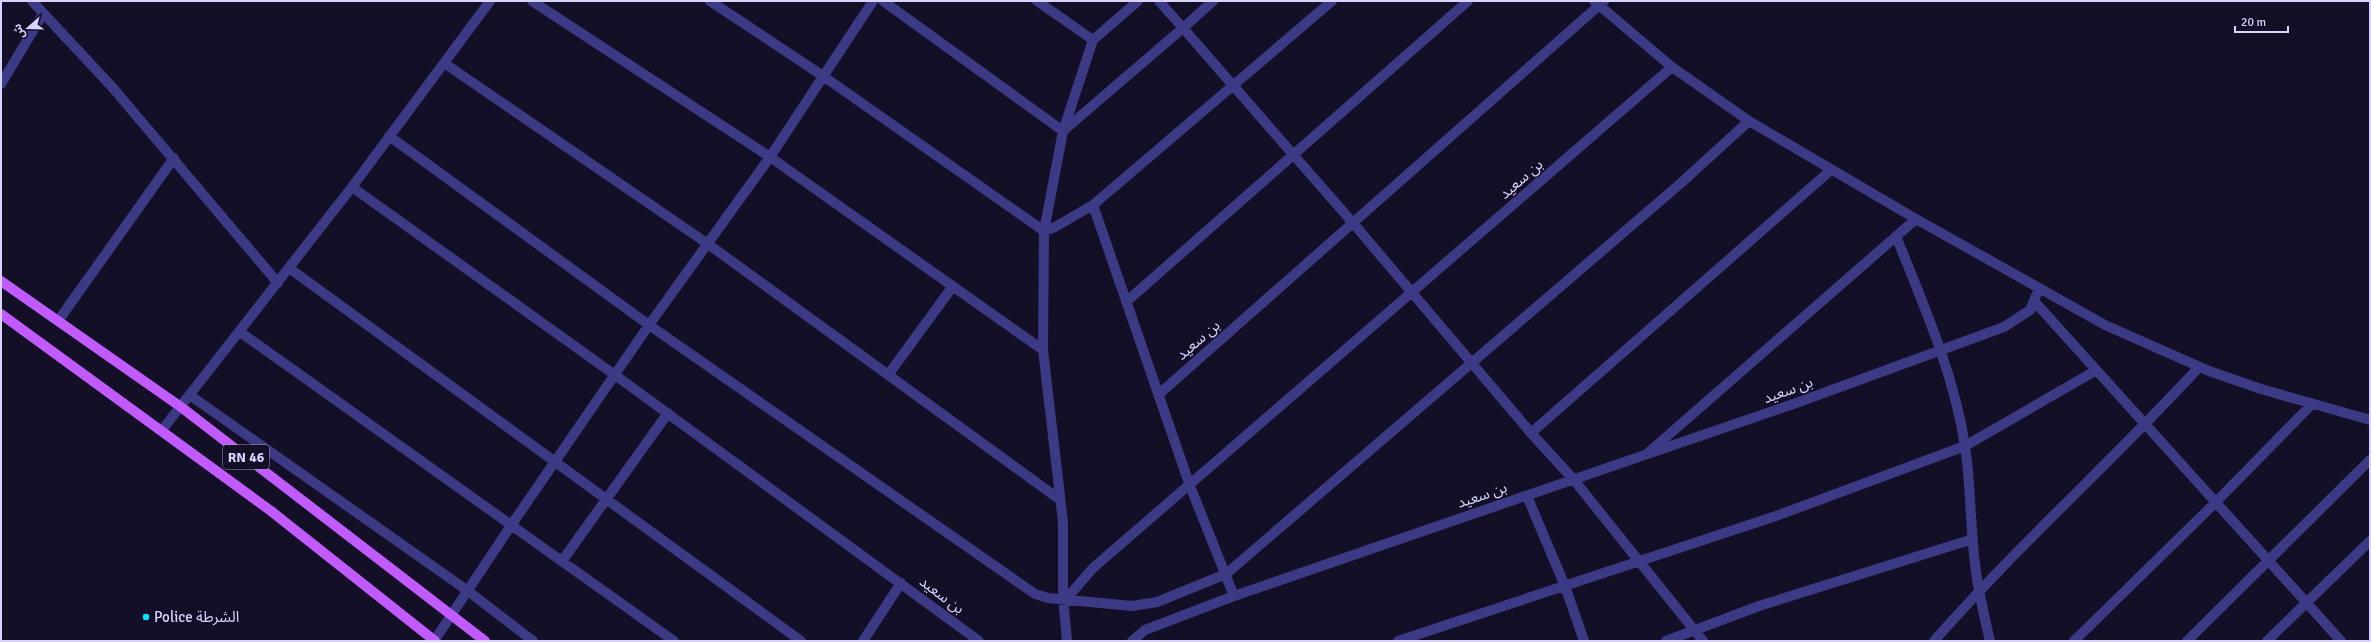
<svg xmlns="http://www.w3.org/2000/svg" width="2371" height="642" font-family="Signika,'Noto Sans Arabic',sans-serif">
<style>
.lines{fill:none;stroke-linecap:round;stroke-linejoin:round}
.minor{stroke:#3d3a85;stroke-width:10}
.primary{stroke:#c25bff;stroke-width:10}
.poi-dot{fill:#00e5ff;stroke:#130f26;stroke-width:1.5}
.labels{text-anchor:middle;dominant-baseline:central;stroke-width:3;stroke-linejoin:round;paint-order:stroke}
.shield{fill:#130f26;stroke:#9e99be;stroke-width:1}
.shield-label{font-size:14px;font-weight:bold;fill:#d9d4ff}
.street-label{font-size:15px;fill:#d9d4ff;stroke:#130f26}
.poi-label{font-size:15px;fill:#d9d4ff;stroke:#130f26;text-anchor:start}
</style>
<rect width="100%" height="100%" fill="#130f26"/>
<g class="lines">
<!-- minor -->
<path class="minor" d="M32,1l81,87 165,195
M532,1l238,156 273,193
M710,1l113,75 221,155 11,-4 38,-22 239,-204
M883,1l180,130 120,-103 170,195 178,210 43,47 129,161
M1037,1l56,39
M1159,1l24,27 30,-27
M1594,1l78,66 77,54 167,98 189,106 104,46 52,18 109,31
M1093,40l45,-39
M444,63l264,181 351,255
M1,84l42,-70
M389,136l260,189 386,269 13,4 84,8 25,-4 69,-28 455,-391 68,-62
M352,187l263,188 364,266
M1093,205l97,281 44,110 565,-194 205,-75 26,-17 9,-21
M1896,236c27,68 58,137 69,210 6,39 5,79 10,118 3,26 9,51 15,77
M289,268l512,373
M1126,302l342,-301
M2035,302l306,339
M58,321l116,-163
M240,332l434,309
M888,375l65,-89
M1158,395l446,-394
M191,396l277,195 65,50
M162,430l190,-243 138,-186
M1531,433l300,-263
M1649,452l267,-233
M1527,496l38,90 19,55
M562,561l106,-148
M1067,598l26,-30 579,-501
M434,641l78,-117 137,-199 121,-168 103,-156
M863,641l38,-58
M1067,641l-4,-43v-76l-20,-172 1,-119 19,-100 30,-91
M1132,641l13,-11 89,-34
M1398,641l378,-125 189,-70 130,-75
M1666,641l93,-35 214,-67
M1934,641c84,-96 179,-180 265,-274
M2074,641l141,-138 97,-99
M2187,641l183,-181
M2267,641l103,-100"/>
<!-- primary -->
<path class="primary" d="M1,281l180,126 304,234
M1,314l270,197 164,130"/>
</g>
<!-- markers -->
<circle class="poi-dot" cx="146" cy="617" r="4"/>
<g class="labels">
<!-- shield labels -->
<rect class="shield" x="223" y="445" width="46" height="24" rx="3"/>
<g class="shield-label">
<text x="246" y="457">RN 46</text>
</g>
<!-- street labels -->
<g class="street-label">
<text transform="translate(1521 179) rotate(-41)">بن سعيد</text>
<text transform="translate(1198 340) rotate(-41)">بن سعيد</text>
<text transform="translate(1788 390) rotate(-20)">بن سعيد</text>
<text transform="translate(1482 495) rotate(-19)">بن سعيد</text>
<text transform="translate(942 595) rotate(37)">بن سعيد</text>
</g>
<!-- poi labels -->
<g class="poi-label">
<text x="154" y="617">Police الشرطة</text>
</g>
</g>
<!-- border -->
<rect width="2371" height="642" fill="none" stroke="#d9d4ff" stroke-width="4"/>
<!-- north arrow -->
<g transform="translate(28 28) rotate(250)" stroke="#130f26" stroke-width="3" paint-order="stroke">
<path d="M0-3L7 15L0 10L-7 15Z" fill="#d9d4ff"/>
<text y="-6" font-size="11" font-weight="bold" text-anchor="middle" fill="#d9d4ff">ش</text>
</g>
<!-- scale -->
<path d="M2235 26v6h53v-6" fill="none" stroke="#d9d4ff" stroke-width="2"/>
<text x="2241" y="26" font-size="12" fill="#d9d4ff" stroke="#130f26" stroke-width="3" paint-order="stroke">20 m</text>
</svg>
